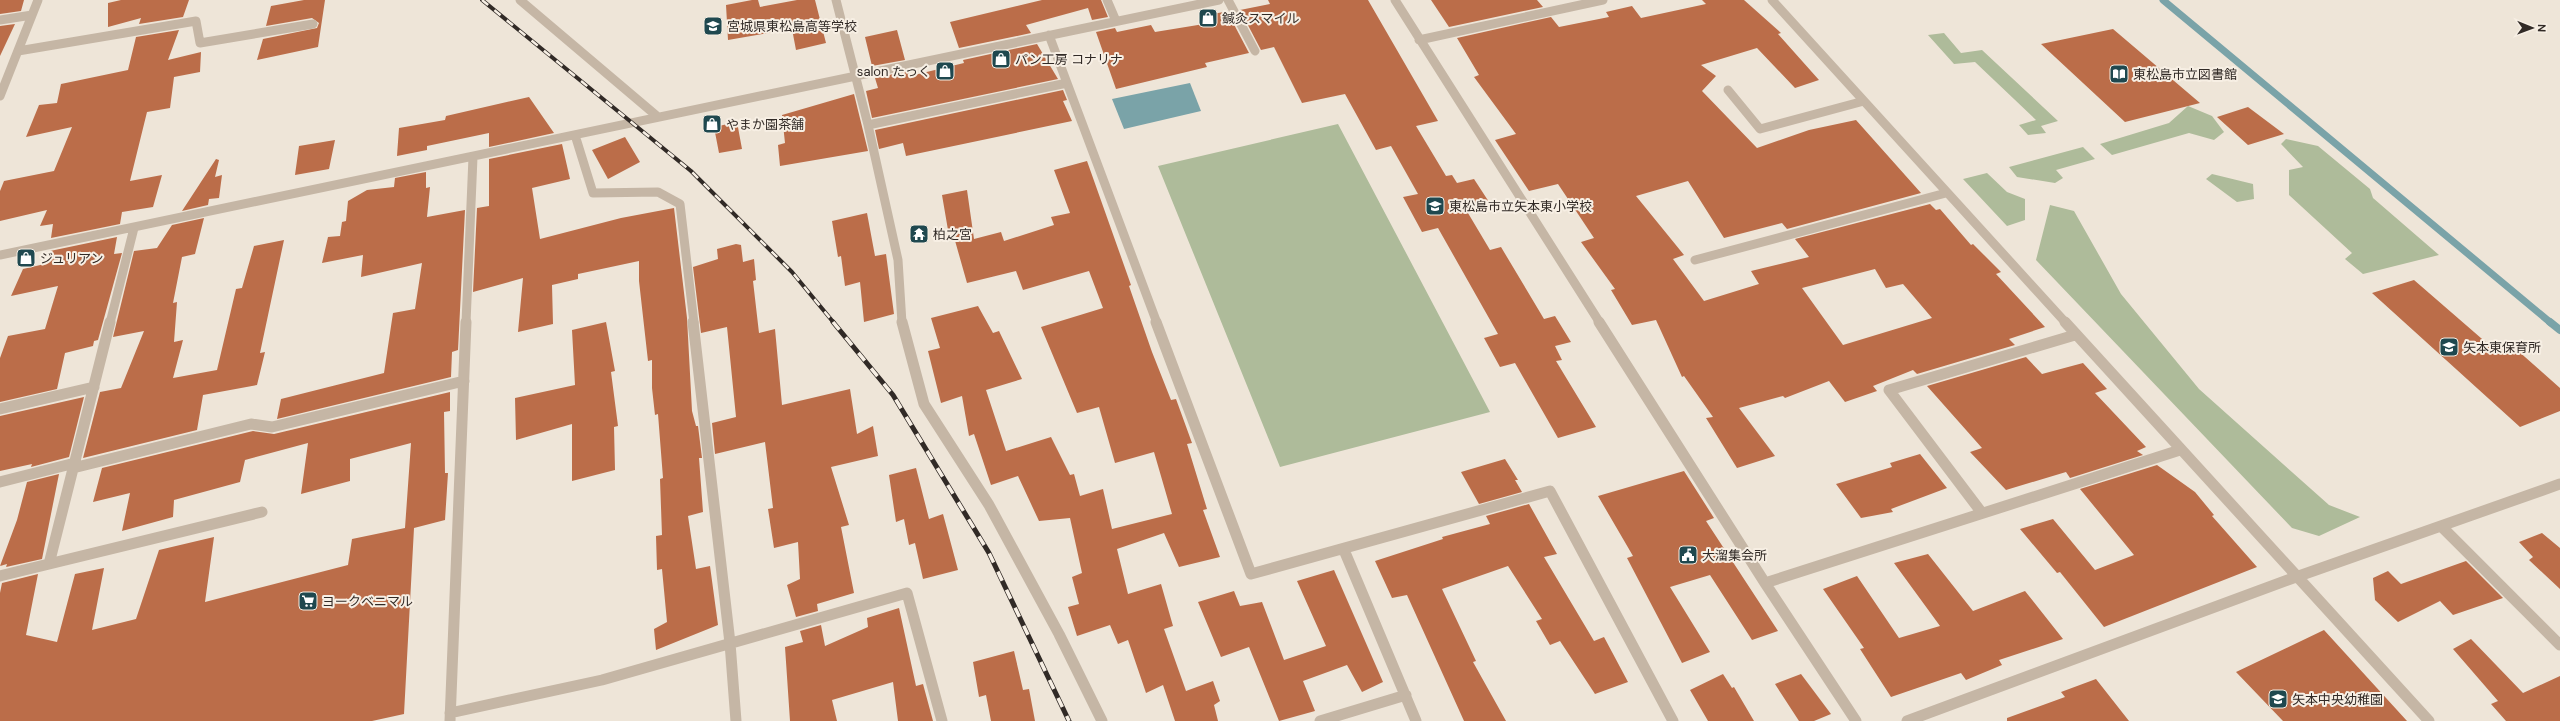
<svg xmlns="http://www.w3.org/2000/svg" width="2560" height="721" font-family="'DM Sans','Noto Sans JP',sans-serif">
<style>
.green{fill:#aebb9a}
.water{fill:#7aa3a8}
.lines{fill:none;stroke-linecap:round;stroke-linejoin:round}
.stream-far1{stroke:#7aa3a8;stroke-width:7}
.stream{stroke:#7aa3a8;stroke-width:8}
.building{fill:#bb6d49;fill-rule:evenodd}
.minor-far1{stroke:#c5b6a5;stroke-width:9}
.minor{stroke:#c5b6a5;stroke-width:11}
.rail-far1-casing{stroke:#312a26;stroke-width:4}
.rail-casing{stroke:#312a26;stroke-width:5}
.rail-far1{stroke:#f7efe4;stroke-width:2.5;stroke-dasharray:8;stroke-linecap:butt}
.rail{stroke:#f7efe4;stroke-width:3.5;stroke-dasharray:10;stroke-linecap:butt}
.labels{text-anchor:middle;dominant-baseline:central;stroke-width:4;stroke-linejoin:round;paint-order:stroke}
.poi-label{font-size:13px;fill:#312a26;stroke:#f7efe4;text-anchor:start}
</style>
<rect width="100%" height="100%" fill="#eee5d8"/>
<!-- green -->
<path class="green" d="M1944,33l17,20 21,-3 76,71 -17,5 5,7 -18,2 -9,-10 17,-5 -61,-58 -21,2 -26,-29z
M2188,106l24,10 12,16 -10,8 -25,-7 -77,22 -12,-11 69,-21z
M1338,124l152,288 -210,55 -122,-301z
M2286,139l32,7 52,43 3,9 66,57 -76,19 -18,-15 7,-6 -63,-58v-25l14,-3 -22,-23z
M2083,147l12,12 -39,11 7,8 -8,5 -38,-6 -8,-10z
M1987,173l20,19 18,7v21l-18,6 -44,-47z
M2212,174l41,10 1,15 -17,3 -31,-23z
M2050,205l24,6 47,83 78,95 130,116 31,12 -41,19 -27,-8 -256,-268z"/>
<!-- water -->
<path class="water" d="M1190,83l11,28 -77,18 -12,-30z"/>
<g class="lines">
<!-- stream-far1 -->
<path class="stream-far1" d="M2163,0l388,323"/>
<!-- stream -->
<path class="stream" d="M2550,322l10,8"/>
</g>
<!-- building -->
<path class="building" d="M0,0h24l-3,11 -21,3z
M121,0h68l-6,17 -44,7 2,-6 -33,9v-24z
M304,0h21l-7,47 -61,13 6,-21 54,-11 2,-5 -7,-5 -46,8 5,-20z
M752,0h6l2,7 37,-7h18l11,43 -30,7 -4,-21 -64,11 -2,-35z
M1042,0h59l7,17 -16,3 -4,-12 -62,17 5,8 -72,15 -9,-26z
M1268,0h100l70,121 -22,5 30,50 6,-1 5,8 17,-4 15,23 -24,6 25,42 11,-3 43,72 11,-3 16,26 -16,4 7,14 -6,1 40,66 -38,11 -43,-75 -15,4 -16,-29 14,-4 -60,-106 -16,4 -19,-35 15,-3 -27,-48 -15,4 -31,-56 -43,9 -28,-56 -13,3 -21,-40 30,-6z
M1431,0h106l6,7 -94,20z
M1702,0h42l37,33 -3,1 41,46 -24,8 -38,-40 -56,17 15,11 -14,15 55,57 52,-18 47,-10 65,73 -134,36 -5,-6 -58,15 -36,-57 -52,15 48,59 -11,4 31,42 55,-17 -8,-13 58,-14 -14,-18 135,-35 6,6 4,-1 31,36 2,-1 28,28 -5,2 49,53 -36,12 6,6 -98,29 -4,-4 -40,16 4,5 -32,11 -16,-21 -44,17 -2,-2 -44,12 36,48 -38,12 -31,-50 7,-1 -29,-41 -2,1 -26,-57 -24,5 -21,-35 4,-1 -34,-47 13,-4 -36,-54 -29,7 -34,-51 21,-6 -42,-57 5,-2 -22,-37 94,-21 8,10 50,-10 -3,-5 26,-6 9,12 65,-14zM1875,269l11,19 17,-4 29,34 -89,27 -41,-57z
M1224,12l4,1 21,40 -44,10 2,4 -91,22 -20,-57 19,-4 2,4 34,-7 4,7 49,-8 -4,-8z
M15,24l-15,32v-30z
M2113,29l87,74 -75,19 -84,-78z
M179,30l-11,30 33,-8 -1,20 -26,5 -4,31 -23,4 -17,69 32,-6 -9,32 -31,5 -2,12 -69,14 2,-14 -13,2 7,-16 -47,11v-30l4,-10 50,-10 18,-44 -46,10 13,-32 18,-2 4,-19 67,-14 8,-33z
M897,30l8,30 -33,6 -7,-29z
M1037,44l21,35 -186,39 -6,-27 12,-3 -3,-10 33,-7 2,5 54,-13 -1,-3z
M1063,90l4,10 -4,1 9,20 -166,35 -3,-13 -24,6 -4,-19z
M854,94l14,57 -88,15 -2,-21 7,-2 -3,-28z
M529,97l25,36 -65,14v-14l-62,13v4l-30,6 2,-28 46,-8 1,-4z
M2248,107l36,27 -36,11 -31,-28z
M737,122l5,27 -23,4 -5,-26z
M625,137l15,25 -32,17 -16,-29z
M335,140l-6,29 -34,6 4,-29z
M562,144l8,35 -38,9 8,51 81,-21 53,-10 13,110 5,93 4,15h2l4,32h-3l4,54 -15,4 8,53 14,-3 8,59 -62,25 -2,-21 13,-7 -5,-53 -5,1 -1,-34 6,-1 -2,-56 3,-1 -5,-64 -3,1 -3,-27v-28l-4,1 -9,-80v-20l-61,13v5l-26,6 1,39 -35,8 5,-54 -50,14 4,-84 12,-2v-47z
M216,159l3,1 -4,17 7,-2 -3,23 -10,1 -1,6 -26,6z
M1087,161l44,124 -2,1 23,66 19,48 5,-1 16,44 -5,1 20,65 -4,1 17,47 -41,10 -15,-34 -47,16 11,45 33,-10 12,42 -9,3 22,62 27,-10 7,20 -6,4 4,16h-43l-12,-36 -17,8 -18,-53 -10,4 -8,-19 -33,11 -9,-29 11,-3 -7,-27 10,-4 -12,-55 -31,3 -21,-45 -27,9 -17,-51 -5,2 -7,-40 -21,7 -13,-52 12,-3 -9,-30 47,-12 15,27 6,-2 23,48 -36,11 20,61 45,-14 19,38 4,-1 6,22 23,-7 9,40 60,-15 -18,-62 -39,11 -16,-56 -22,6 -36,-86 62,-19 -14,-37 -66,19 -7,-19 -49,12 -15,-53h-4l-6,-35 25,-5 7,49 27,-7 3,9 50,-16 -3,-8 19,-4 -16,-43z
M426,172v16l4,-1 -3,30 38,-7 -7,140 -6,2 -1,25 -174,42 4,-20 103,-26 9,-60 22,-4 7,-46 -61,14 2,-22 -41,8 6,-26 12,-1 2,-14 4,-1 2,-20 19,-11 27,-3 1,-9z
M867,213l8,43 11,-2 8,60 -30,8 -4,-40 -15,4 -4,-30 -3,1 -6,-36z
M204,218l-9,36 -13,3 -9,46 4,-1 -3,40 9,-2 -10,38 44,-8 19,-81 6,-1 12,-42 30,-6 -24,113 5,-1 -8,33 -54,10 -6,35 -114,28 17,-66 21,-4 23,-57 -31,6 21,-86 23,-3 15,-23z
M117,237l-3,17 8,-1 -24,87 -4,1 -1,5 -28,7 -8,36 -57,13v-44l8,-22 37,-7 13,-43 -47,10 12,-27 26,-6 1,-12z
M736,244l5,1 2,17 11,-3 2,21 -3,1 6,52 16,-4 7,76 68,-16 7,45 16,-8 5,30 -47,11 18,58 -8,2 13,66 -37,11 1,7 -22,6 -9,-32 13,-6 -2,-37 -24,6 -6,-39 5,-1 -8,-66 -50,12 -3,-31 24,-6 -9,-90 -26,6 -8,-66 25,-8 -1,-10z
M2414,280l75,65 19,-3 52,46v23l-40,16 -148,-134z
M606,322l9,49 -4,1 7,54 -4,1 1,43 -43,11v-57l-56,16 -1,-42 60,-13 -3,-55z
M2026,357l16,17 41,-11 24,26 -12,4 51,54 -9,4 6,4 -73,23 -4,-6 -60,18 -36,-38 12,-4 -55,-62z
M450,392v19l-6,1 1,61h3l-3,47 -31,8 -10,186 -32,7h-372v-128l2,-10 36,-9 -12,61 31,7 18,-68 29,-6 -12,62 44,-11 23,-69 55,-13 -9,65 143,-37 4,-26 53,-11 6,-85 -61,16v22l-49,13 7,-51 -63,17 -5,22 -66,18 -1,17 -51,14 8,-38 -37,9 9,-34 151,-37 21,3z
M84,397l-15,60 -38,10 1,-3 -32,7v-55z
M1920,454l27,34 -56,21 2,3 -32,6 -25,-34 56,-17 -2,-4z
M1505,459l13,21h-3l7,12 -43,12 -18,-32z
M2157,465l38,27 19,23 -2,1 45,51 -153,60 -44,-55 -3,1 -37,-44 33,-10 42,51 39,-15 -54,-66z
M916,468l13,51 14,-5 15,56 -35,9 -8,-36 -6,2 -5,-26 -8,3 -7,-47z
M1684,471l30,47 -8,3 72,110 -26,9 -42,-65 -40,12 40,65 -28,11 -55,-105 6,-2 -35,-60z
M59,474l-17,85 -36,8 1,-3 -7,2 17,-46 10,-38z
M1529,504l28,50 -13,3 50,84 10,-4 24,45 -33,12 -35,-53 -10,4 -14,-24 6,-2 -34,-53 -66,23 34,72 -3,1 33,59h-42l-57,-126 -15,3 -17,-37 68,-22 -1,-2 48,-13 -4,-8z
M2542,533l18,15v41l-31,-29 4,-3 -14,-15z
M1928,554l45,57 52,-20 38,48 -64,21 3,5 -36,15 -5,-7 -70,24 -31,-48 4,-1 -41,-59 34,-13 42,62 41,-12 -46,-63z
M2466,561l37,37 -50,17 -13,-14 -42,21 -23,-22 -2,-22 15,-7 13,13z
M1334,570l49,112 -21,10 -15,-27 -44,16 12,30 -36,10 -30,-74 -28,10 -23,-55 36,-11 6,15 22,-4 22,58 42,-14 -29,-65z
M899,608l17,78 7,-2 10,37h-35l-5,-39 -61,18 5,21h-47l-5,-74 18,-5 -3,-11 21,-6 4,21 43,-19 -1,-9z
M2324,630l83,91h-124l-47,-49z
M2471,639l52,54 37,-17v45h-54l-15,-17 7,-3 -45,-52z
M1014,651l9,39 6,-1 6,32h-44l-5,-26 -7,2 -6,-35z
M1723,674l9,14 2,-1 20,34h-46l-18,-31z
M1801,674l30,40 -17,7h-15l-24,-37z
M2096,679l33,42h-122v-3l58,-21 -4,-5z"/>
<g class="lines">
<!-- minor-far1 -->
<path class="minor-far1" d="M520,0l138,117
M836,0l32,125 30,135 4,63
M1107,0l9,21
M1228,0l27,51
M1395,0l205,323
M1772,0l294,323
M0,20l32,-5
M1419,40l184,-40
M18,51l178,-30 4,22 113,-19
M1067,83l90,240
M1728,90l32,39 104,-28
M0,96l38,-96
M868,125l199,-42 -18,-48
M575,135l18,58 65,-1 22,12 14,119
M0,255l1219,-255
M1695,260l251,-67
M110,323l24,-95
M466,323l7,-166"/>
<!-- minor -->
<path class="minor" d="M693,322l37,321 6,78
M902,322l22,82 65,101 70,129 43,87
M1156,322l95,252 299,-83 123,230
M1599,322l166,261 91,138
M2065,322l364,399
M0,409l94,-22
M73,468l178,-44 21,3 192,-46
M0,482l75,-19
M1982,513l-93,-123 186,-55
M2441,526l119,119
M1344,550l72,171
M49,564l61,-242
M0,576l262,-64
M1765,583l415,-133
M450,713l152,-33 305,-87 35,128
M450,721l16,-399
M1320,721l86,-26
M1907,721l389,-144 264,-93"/>
<!-- rail-far1 casing -->
<g class="rail-far1-casing">
<path id="rail-far1" d="M482,0l209,171 101,101 42,51"/>
</g>
<!-- rail casing -->
<g class="rail-casing">
<path id="rail" d="M833,322l60,73 96,158 80,168"/>
</g>
<!-- rail-far1 -->
<use href="#rail-far1" class="rail-far1"/>
<!-- rail -->
<use href="#rail" class="rail"/>
</g>
<!-- icons -->
<defs>
<g id="shop-square" transform="scale(1)"><rect x="-9" y="-9" width="18" height="18" rx="4" fill="#1f484f" stroke="#f7efe4"/><path d="M-5-2.5h2.3a2.7 3.5 0 0 1 5.4 0H5L5.5 6h-11ZM-1.5-2.5h3a1.5 2.3 0 0 0-3 0Z" fill="#fff"/></g>
<g id="school-square" transform="scale(1)"><rect x="-9" y="-9" width="18" height="18" rx="4" fill="#1f484f" stroke="#f7efe4"/><path d="M0-5L7-2L0 1L-7-2ZM-4 1L0 2.5L4 1V4Q0 6-4 4Z" fill="#fff"/></g>
<g id="library-square" transform="scale(1)"><rect x="-9" y="-9" width="18" height="18" rx="4" fill="#1f484f" stroke="#f7efe4"/><path d="M-6-4Q-3-5.5-.7-3.5V5Q-3 3-6 4ZM6-4Q3-5.5 .7-3.5V5Q3 3 6 4Z" fill="#fff"/></g>
<g id="temple-square" transform="scale(1)"><rect x="-9" y="-9" width="18" height="18" rx="4" fill="#1f484f" stroke="#f7efe4"/><path d="M0-6L5-2H3V0L6.5 2.5H4V6H1.5V3h-3V6H-4V2.5H-6.5L-3 0V-2H-5Z" fill="#fff"/></g>
<g id="civic-square" transform="scale(1)"><rect x="-9" y="-9" width="18" height="18" rx="4" fill="#1f484f" stroke="#f7efe4"/><path d="M-.6-6.5H3V-4.5H.6V-3L4-1V1h2V6H-6V1h2V-1L-.6-3ZM-1.2 2.5V6h2.4V2.5Z" fill="#fff"/></g>
<g id="supermarket-square" transform="scale(1)"><rect x="-9" y="-9" width="18" height="18" rx="4" fill="#1f484f" stroke="#f7efe4"/><path d="M-6-5.5h2.5l.6 2H6L4.5 2H-2.5L-4.4-4H-6ZM-1.5 3.2a1.3 1.3 0 1 0 .1 0ZM3 3.2a1.3 1.3 0 1 0 .1 0Z" fill="#fff"/></g>
</defs>
<g fill-rule="evenodd">
<use href="#shop-square" x="1208" y="18"/>
<use href="#school-square" x="713" y="26"/>
<use href="#shop-square" x="1001" y="59"/>
<use href="#shop-square" x="945" y="71"/>
<use href="#library-square" x="2119" y="74"/>
<use href="#shop-square" x="712" y="124"/>
<use href="#school-square" x="1435" y="206"/>
<use href="#temple-square" x="919" y="234"/>
<use href="#shop-square" x="26" y="258"/>
<use href="#school-square" x="2449" y="347"/>
<use href="#civic-square" x="1688" y="555"/>
<use href="#supermarket-square" x="308" y="601"/>
<use href="#school-square" x="2278" y="699"/>
</g>
<g class="labels">
<!-- poi labels -->
<g class="poi-label">
<text x="1222" y="18">鍼灸スマイル</text>
<text x="727" y="26">宮城県東松島高等学校</text>
<text x="1015" y="59">パン工房 コナリナ</text>
<text x="931" y="71" text-anchor="end">salon たっく</text>
<text x="2133" y="74">東松島市立図書館</text>
<text x="726" y="124">やまか園茶舗</text>
<text x="1449" y="206">東松島市立矢本東小学校</text>
<text x="933" y="234">柏之宮</text>
<text x="40" y="258">ジュリアン</text>
<text x="2463" y="347">矢本東保育所</text>
<text x="1702" y="555">大溜集会所</text>
<text x="322" y="601">ヨークベニマル</text>
<text x="2292" y="699">矢本中央幼稚園</text>
</g>
</g>
<!-- north arrow -->
<g transform="translate(2532 28) rotate(91)" stroke="#f7efe4" stroke-width="3" paint-order="stroke">
<path d="M0-3L7 15L0 10L-7 15Z" fill="#312a26"/>
<text y="-6" font-size="11" font-weight="bold" text-anchor="middle" fill="#312a26">N</text>
</g>
</svg>
